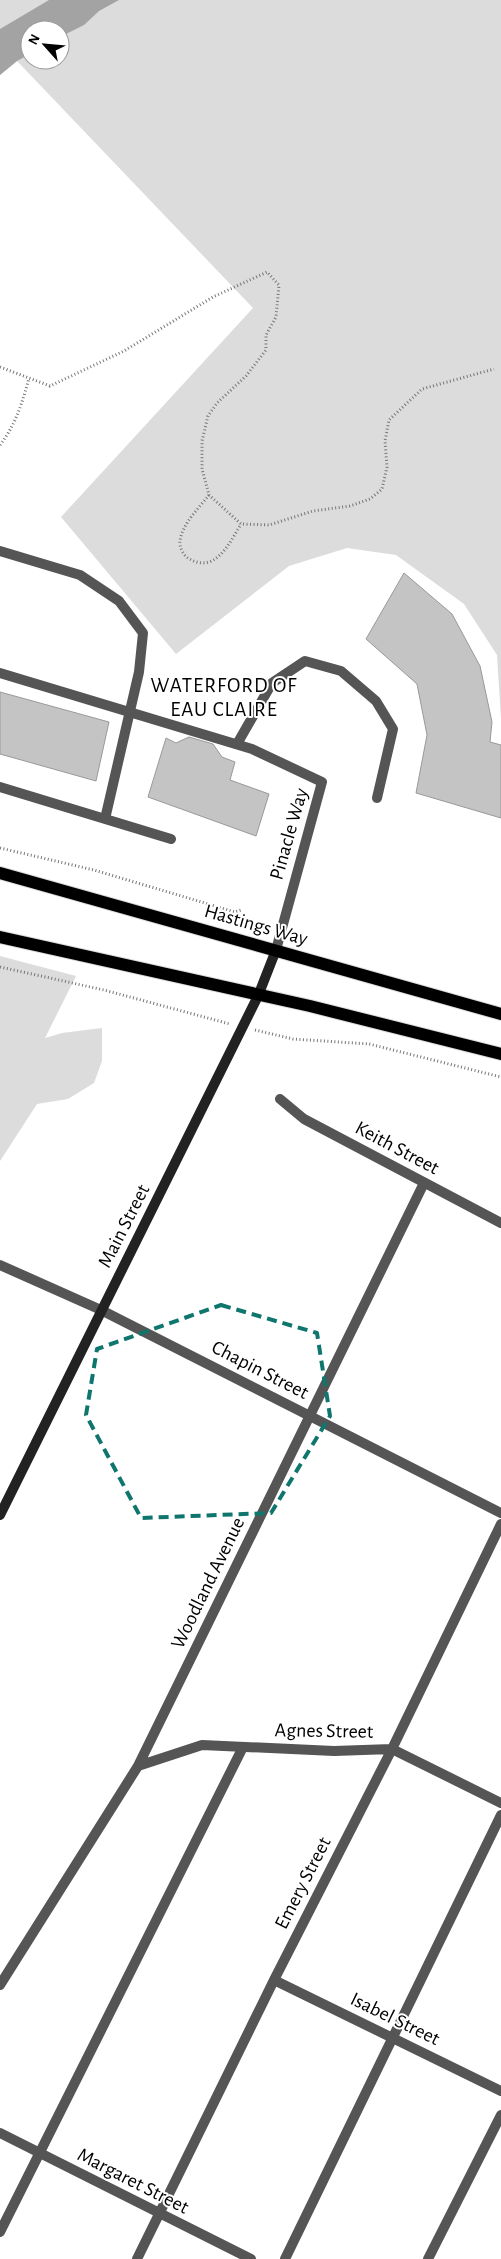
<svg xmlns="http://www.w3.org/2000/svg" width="501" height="2259" font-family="'Alegreya Sans',sans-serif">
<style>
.green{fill:#dcdcdc;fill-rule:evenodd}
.water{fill:#a3a3a3}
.building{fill:#c4c4c4;stroke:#999}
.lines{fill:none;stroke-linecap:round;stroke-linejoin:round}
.primary-casing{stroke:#dbdbdb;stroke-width:14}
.path{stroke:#777;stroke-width:3;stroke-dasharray:1 2.5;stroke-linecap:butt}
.lane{stroke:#555;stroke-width:10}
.street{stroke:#555;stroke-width:10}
.secondary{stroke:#222;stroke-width:10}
.primary{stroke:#000;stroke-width:12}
.marked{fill:none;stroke:#0f766e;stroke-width:4;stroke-dasharray:10 6;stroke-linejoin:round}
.labels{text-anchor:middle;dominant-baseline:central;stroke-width:4;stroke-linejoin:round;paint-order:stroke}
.street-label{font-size:20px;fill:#000;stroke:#fff}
.neighbourhood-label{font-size:21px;letter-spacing:1px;fill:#000;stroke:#fff}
</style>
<rect width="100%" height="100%" fill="#fff"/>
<!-- green -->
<path class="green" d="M0,0h501v719l-4,-64 -33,-51 -68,-49 -49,-7 -58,18 -113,88 -115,-137 192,-209 -236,-247 -17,14zM30,30h30v30h-30z
M0,956l76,20 -31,62 17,-5 40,-5v33l-8,22 -26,16 -31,5 -37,57z"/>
<!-- water -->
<path class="water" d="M49,0h70l-20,11 -15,14 -24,12v-7h-30v24l-13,7 -17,14v-46z"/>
<!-- building -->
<path class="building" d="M404,573l48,41 28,52 12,56 -2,20 11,3v73l-85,-25 11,-58 -10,-51 -51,-45z
M0,692l109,30 -13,59 -96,-27z
M189,737l24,7 9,13 13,5 -5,18 39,14 -13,42 -108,-39 18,-59 10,5z"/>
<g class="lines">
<!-- primary casing -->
<g class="primary-casing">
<path id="primary" d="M0,873l501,141
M0,937l310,69 191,48"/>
</g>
<!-- path -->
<path class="path" d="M0,367l50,19 74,-35 89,-54 54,-25 12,13 -3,32 -10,18v15l-20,26 -29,27 -9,13 -6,25v28l7,26 32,29 28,1 44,-14 37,-5 20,-7 12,-10 5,-22 -2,-26 4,-21 33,-31 72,-20
M0,445c15,-19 23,-44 29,-67
M209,495c-10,13 -27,29 -29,46 -1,5 3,14 8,17 27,17 41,-14 53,-34
M0,848l94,22 141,42 6,-2
M0,967l104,23 126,34
M255,1030l38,9 76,5 132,33"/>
<!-- lane -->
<path class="lane" d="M0,551l80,24 39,26 24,32 -4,39 -34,147
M0,673l252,76 70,33 -46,168
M237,744l35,-61 33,-22 36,10 35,30 17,28 -16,69
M0,787l171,52
M0,2232l243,-485
M285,2259l216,-444"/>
<!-- street -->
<path class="street" d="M280,1099l24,20 197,104
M0,1265l101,45 400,203
M138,1766l64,-21 132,6 58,-2 109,54
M274,1980l227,111
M0,1985l138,-219 286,-583
M0,2133l251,126
M137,2259l137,-279 118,-231 109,-225
M428,2259l73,-144"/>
<!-- secondary -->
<path class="secondary" d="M0,1515l258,-519 18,-46"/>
<!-- primary -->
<use href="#primary" class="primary"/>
</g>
<!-- marked area -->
<path class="marked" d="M221,1305l96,28 13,83 -59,97 -130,5 -55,-103 11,-66z"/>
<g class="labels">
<!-- street labels -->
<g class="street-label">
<text transform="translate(289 834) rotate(-74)">Pinacle Way</text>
<text transform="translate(256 925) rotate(16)">Hastings Way</text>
<text transform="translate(397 1148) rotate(28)">Keith Street</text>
<text transform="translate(124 1226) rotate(-63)">Main Street</text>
<text transform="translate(260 1370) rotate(27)">Chapin Street</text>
<text transform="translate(208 1583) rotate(-64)">Woodland Avenue</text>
<text transform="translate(324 1731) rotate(1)">Agnes Street</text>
<text transform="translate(303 1883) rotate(-63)">Emery Street</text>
<text transform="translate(395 2019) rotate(26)">Isabel Street</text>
<text transform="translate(133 2181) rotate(27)">Margaret Street</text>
</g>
<!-- neighbourhood labels -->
<g class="neighbourhood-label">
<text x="224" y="685">WATERFORD OF<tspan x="224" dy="24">EAU CLAIRE</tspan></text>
</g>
</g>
<!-- north arrow -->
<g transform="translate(45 45) rotate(297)"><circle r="24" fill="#ffffff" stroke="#999999"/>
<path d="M0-4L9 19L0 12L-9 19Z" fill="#000000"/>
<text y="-8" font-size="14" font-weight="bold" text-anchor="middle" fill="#000000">N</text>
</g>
</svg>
